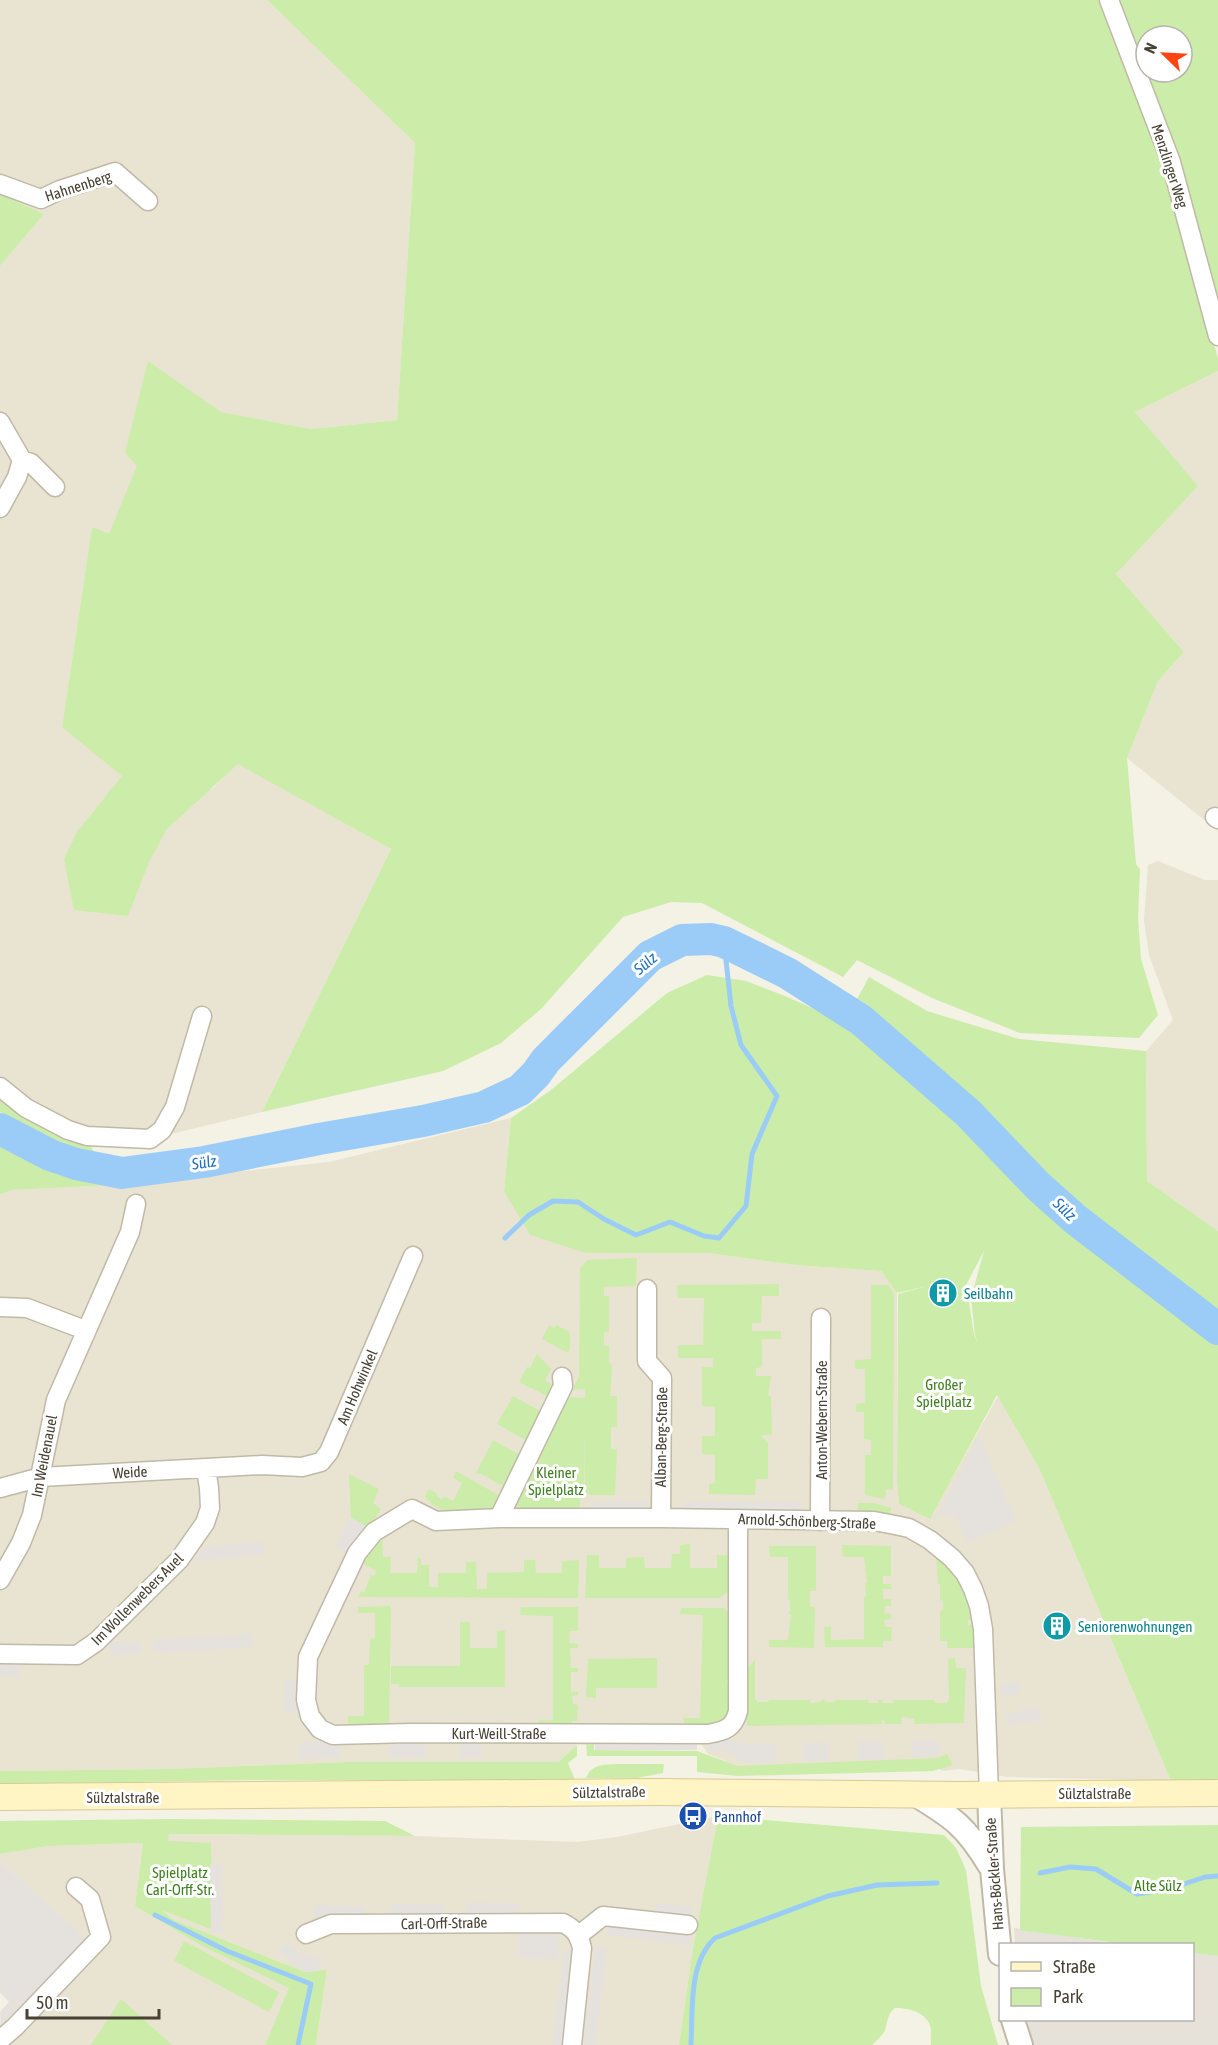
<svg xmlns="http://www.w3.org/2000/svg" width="1218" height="2045" font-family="'Asap Condensed',sans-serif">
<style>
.residential{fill:#e9e3d2}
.industrial{fill:#e6e2da}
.green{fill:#cbeda9;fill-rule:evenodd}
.parking{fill:#e5e2de}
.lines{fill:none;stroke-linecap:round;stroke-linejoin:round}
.stream{stroke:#9bccf8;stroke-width:5}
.river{stroke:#9bccf8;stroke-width:32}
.minor-casing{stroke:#c1b9a7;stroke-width:21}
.tertiary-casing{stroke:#c1b9a7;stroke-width:26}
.secondary-casing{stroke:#d9ca90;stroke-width:28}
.minor{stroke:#fff;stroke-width:18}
.tertiary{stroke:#fff;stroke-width:22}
.secondary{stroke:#fff4c4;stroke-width:26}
.labels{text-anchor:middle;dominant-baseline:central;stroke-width:6;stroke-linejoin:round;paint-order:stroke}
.street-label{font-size:15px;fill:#484134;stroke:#fff}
.culture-label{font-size:15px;fill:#0d838f;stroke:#fff;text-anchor:start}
.park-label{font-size:15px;fill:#3f8021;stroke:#fff}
.transit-label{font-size:15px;fill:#164399;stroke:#fff;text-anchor:start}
.water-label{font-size:16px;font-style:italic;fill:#2173bf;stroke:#fff}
</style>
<rect width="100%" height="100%" fill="#f4f1e5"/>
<!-- residential -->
<path class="residential" d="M0,0h267l148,143 -18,277 -85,9 -91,-17 -90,144 -39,-29 -30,200 150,62 26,-26 153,86 -129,263 -87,21 -78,-2 -26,-6 -42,-23 -29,-23v-813l44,-52 -44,-20z
M1218,371v460l-91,-73 31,-77 26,-29 -68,-78 81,-88 -62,-74z
M1158,861l47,19h13v351l-71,-50 -1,-130 27,-31 -24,-65 -5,-35 4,-55z
M511,1118l-7,73 82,62h122l87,12 86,6 16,22v188l2,23 31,14 68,-122 41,72 132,313 -164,-4 -48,-8 -17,2 -2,-2 -202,-3 -30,-12 -9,-13 -122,4 -19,17h-212l-177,7 -169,2v-577l13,-4 98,-5 218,-23z
M718,1816l-25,132 -14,97h-363l11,-74 -22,1 -131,-52 -26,-22 14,-28 7,-36 246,2 162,6 40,-5z
M143,1843l-8,63 65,39 90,43 -25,57h-265v-22l84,-85 -84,-77v-7l49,-8z"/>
<!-- industrial -->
<path class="industrial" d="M1014,1928l104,16h6h-109z
M1193,1953l25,3v89h-186l-4,-25h164z"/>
<!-- green -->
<path class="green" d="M267,0h831l65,163 55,195v13l-83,41 63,74 -82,88 68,78 -26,29 -31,77 9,106 4,5 -2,50 3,40 17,56 -19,23 -119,-5 -88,-35 -75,-38 -14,17 -141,-74 -31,-1 -48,15 -82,92 -40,34 -58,28 -181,41 129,-263 -153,-85 -71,65 -18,33 -21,54 -54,-6 -10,-51 13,-27 45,-56 -60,-49 30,-200 17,7 28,-68 -12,-13 23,-92 73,51 91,17 85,-9 18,-277z
M1118,0h100v300l-38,-141zM1146,36h36v36h-36z
M0,194l44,20 -44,52z
M707,975l39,6 39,15 52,23 18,-16 14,-26 58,34 92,28 127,12 1,130 71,50v549l-47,1 -132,-313 -42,-73 -67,124 -31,-15 -2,-23 1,-187 29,-8 -30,7 -16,-22 -86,-6 -87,-12h-122l-56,-18 -26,-44 7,-73 40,-28 116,-97zM984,1251l-13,47 4,37 4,12 -5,-13 -8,-49z
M0,1096l62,40 29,10 5,11 -39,-14 -57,-31z
M0,1142l40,23 64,9 7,11 -98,5 -13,4z
M637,1258l-1,28 -32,1v9h5v36h-5v13l5,1v17l3,1 -2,32h7v31h-6v22h6l-2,46h-24l-6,-3v-66l-1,66 -4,8 -1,11 -59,-1 -3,-5v-5l50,-103 18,1v-9l-13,1 7,-13 1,-108 7,-9z
M779,1284v12h-17l-1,27h-9v8h29v8h-19v28l-6,1v8h15l-3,20h3l1,38 -11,2 7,7v36h-12l-1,16 -46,-1v-10l6,-1v-28l-13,-1v-18h13v-29l-13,-1v-39h11v-9h-35v-13h25l1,-47h-26l-1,-13z
M871,1285h17l5,7 1,6 -1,192 -7,-1 -1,10 -20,-4v-40h6v-15l-7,-1v-27h-8v-8l9,-1v-34h-10v-9l16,-1z
M549,1325l5,3 2,-3 14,7v17l-2,4 -26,-14z
M537,1354l14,15 -6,12 12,5 -6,12 -32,-16 8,-15 3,1z
M513,1396l29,16 -15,29 -30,-17z
M493,1440l29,16 -17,31 -24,-13 -5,-1z
M456,1471l44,25c-3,5 -6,13 -12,16 -4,2 -10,1 -14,1 -19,1 -38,0 -49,-17l4,-7 7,4 1,3 4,3 4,-2 8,4 9,-18 -9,-5z
M349,1474l30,15 -6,14 8,6 -12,19 -18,-10z
M858,1503h16l17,5v8l-33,-3z
M382,1534l1,23h8l-1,16h27l1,-15h3v7h8v22h9v-14h28v-11h10l1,27h10v-16l37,-1v-12h11l1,13h26v-12l17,-1 -1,38 -220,-1 3,-6 3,2 7,-18 3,1 3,-5 -14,-7 9,-17z
M690,1544v24h27v-13h13l1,35 -12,8h-134l2,-43h12v13h27v-10l18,-1 1,11h26l1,-14h8v-9z
M842,1545l49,1v30h-8v8h8l1,5h-9v10h8v7h-6l-1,7 7,1v5l-7,1 1,7h7l-1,14h-8v6h-58l-1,-20 7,-1v14l33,-1v-42l2,-1 -1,-13h2l-3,-26h-21z
M769,1546h47v45h-6v16h5l-1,41 -45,-1v-7h19l3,-25 -3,-2 2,-2v-10l-2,-2v-42h-18z
M936,1556c21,17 31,38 38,64h-6v5h6l2,23h-29v-7h-7v-30l3,-1v-9l-3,-1v-16h-2z
M391,1606l-2,120 -41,2v-12h16v-51h5l1,-26 5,-1v-25h-17v-6z
M521,1607h57v24h-8l-1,12 9,1v4h-8l1,20h7v4h-7v20h7v3l-6,1 1,8 5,1 -1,16h-5v6h-34v-6l15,-1v-104l-33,-1z
M681,1608h43l6,6 3,66h-6v5l6,1 -1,27 -14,12 -33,2 -2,-9h17l3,-103 -23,-1z
M460,1622h10v26h27v-17l8,-1v57h-106v-3h-8v-18h69z
M657,1658v30h-61v10l-10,-1 2,-38z
M955,1658l1,10h10l-2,55 -49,1 -1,-5 -12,-2 -1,7h-16l-1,-5 -2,1v4l-135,2v-55l1,-4 7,-7v39l3,3h9l3,-2h39l2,3 10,-1v-2h4v2h10v-2h33l1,3h9l1,-3h3l1,3h10v-3h41l2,3h10l3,-3 -1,-41z
M586,1740l8,2v8l103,1 41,15 199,-8 10,-4 6,11 -20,6 -195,5 -41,-4v-16h-110z
M577,1745v11l-9,7 7,17h-323l-252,4v-13l169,-2 177,-7h212z
M617,1764h47l-1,9 -26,5h-51c6,-14 16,-13 31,-14z
M718,1816l226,19 12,13 10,22 15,116 17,59h-67c-1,-6 1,-15 -1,-20 -6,-14 -23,-17 -35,-17 -8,6 -7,13 -10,22 -2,5 -9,11 -13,15h-193l14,-97z
M172,1819l213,2 30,15 -246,-2 -1,7 43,2 2,87 -51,-20 12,10 131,52 22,-2 -11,75h-51l24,-57 -89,-43 -65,-39 8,-63 -94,3 -49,8v-33z
M1218,1825v131l-25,-3 -1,-9h-68l-104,-14 1,-103z
M184,1941l95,51 -10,20 -95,-51z
M121,1999l51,46h-81z"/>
<!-- parking -->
<path class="parking" d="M979,1436l37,86 -49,21 -12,-28 -18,1z
M649,1501v12l-57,1 -1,-12z
M682,1502h119v12l-119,-1z
M351,1518l18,10 -19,27 -15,-9z
M263,1542l1,13 -71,6 12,-14z
M253,1634v13l-99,6 -1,-13z
M141,1641v12l-31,2v-13z
M19,1664v13h-19v-13z
M285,1680h16l-1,32h-16z
M1018,1681l3,12 -19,4 -3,-12z
M1039,1707l3,12 -34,7 -3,-12z
M726,1738l14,5h35v19h-33l-16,-11h-16l-1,-10z
M391,1740h34v18h-35z
M462,1740l19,1v17h-20z
M938,1740v17l-25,1 -1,-17z
M340,1741v17l-40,1v-17z
M883,1741l1,18 -26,1v-18z
M595,1742h102v8h-102z
M829,1742v19h-25v-18z
M0,1861l85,77 -57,63 -27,24 -1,-13 9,-10 -9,-9z
M210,1864h12l1,69h-12z
M467,1902l52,1v12l-53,-2z
M391,1903l52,2 -1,12 -51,-2z
M657,1903l36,4 -2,14 -36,-5z
M314,1905l52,2 -1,12 -51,-2z
M608,1921l82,10 -1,14 -83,-10z
M520,1932l40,3 -2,25 -40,-3z
M288,1943l14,11 20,4 -2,12 -15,2 -27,-20z
M596,1946l11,1 -12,98h-12z
M564,1950l11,2 -10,93h-12z"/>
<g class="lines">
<!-- stream -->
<path class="stream" d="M505,1238l24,-23 24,-14 25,1 26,17 32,16 34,-13 34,14 15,2 27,-32 6,-52 25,-58 -36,-51 -10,-39 -7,-64
M1040,1873l30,-6 26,2 41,25 32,-5 36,-12 13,-1
M155,1915l72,36 84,33 -13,61
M691,2045c2,-35 -3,-82 24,-107l113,-42 49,-11 60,-2"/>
<!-- river -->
<path class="river" d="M0,1129l50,26 26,9 46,9 82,-11 115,-23 104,-18 61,-14 36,-17 16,-16 10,-14 104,-104 32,-16 29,-1 13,3 63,31 74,47 107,93 70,73 37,33 143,110"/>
<!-- minor casing -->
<g class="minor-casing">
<path id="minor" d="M1109,0l62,162 47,174
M0,184l41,15 19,-9 55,-18 33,29
M0,422l22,38 -5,17 -17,31
M22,460l9,3 24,24
M1215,817l3,2
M0,1087l26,21 42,22 19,6 63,3 12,-9 13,-23 27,-91
M647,1289v72l15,17 -1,140
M0,1307l27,1 58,22
M0,1488l41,-11 221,-12 40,2 19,-5 8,-10 84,-196
M499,1518l64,-132 -1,-9
M738,1519v192c-4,17 -13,20 -30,23l-297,-1 -78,2 -13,-6 -10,-13 -4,-16 2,-43 49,-104 17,-21 38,-23 24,12 63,-3h162l213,3 21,4 14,3 21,12 22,18 13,15 8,16 6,17 4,23 6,165
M820,1521l1,-203
M0,1580l21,-37 11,-28 24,-115 74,-168 6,-28
M0,1654l77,1 19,-13 83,-82 26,-37 5,-15 -1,-20 -3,-19
M306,1934l25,-10 232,-1c12,6 16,12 19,25l-10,97
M579,1935l24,-19 85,9
M0,2040l15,-13 86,-90 -11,-38 -14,-12"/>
</g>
<!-- tertiary casing -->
<g class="tertiary-casing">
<path id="tertiary" d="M914,1794c38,23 52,32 75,71
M989,1794l3,75 8,85
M1013,2020l8,25"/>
</g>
<!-- secondary casing -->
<g class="secondary-casing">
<path id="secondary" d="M0,1797l656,-5 304,3 258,-2"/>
</g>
<!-- minor -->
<use href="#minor" class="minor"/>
<!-- tertiary -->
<use href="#tertiary" class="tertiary"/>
<!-- secondary -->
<use href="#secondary" class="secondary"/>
</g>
<!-- icons -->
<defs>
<g id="building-disc" transform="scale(1.5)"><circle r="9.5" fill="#0f9aa8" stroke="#fff"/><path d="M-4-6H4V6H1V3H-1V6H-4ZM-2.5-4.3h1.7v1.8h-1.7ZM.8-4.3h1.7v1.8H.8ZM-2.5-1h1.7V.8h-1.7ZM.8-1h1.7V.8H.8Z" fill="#fff"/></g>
<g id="bus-disc" transform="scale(1.5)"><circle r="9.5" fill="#1a4fb4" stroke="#fff"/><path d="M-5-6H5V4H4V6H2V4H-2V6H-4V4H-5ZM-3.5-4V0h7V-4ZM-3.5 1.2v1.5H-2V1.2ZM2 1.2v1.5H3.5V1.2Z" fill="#fff"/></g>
</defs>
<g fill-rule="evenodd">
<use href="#building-disc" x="943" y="1293"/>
<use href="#building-disc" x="1057" y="1626"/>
<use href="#bus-disc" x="693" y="1816"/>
</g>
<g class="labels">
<!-- street labels -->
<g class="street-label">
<text transform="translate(1170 166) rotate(72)">Menzlinger Weg</text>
<text transform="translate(78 186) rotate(-18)">Hahnenberg</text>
<text transform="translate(357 1387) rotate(-67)">Am Hohwinkel</text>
<text transform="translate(821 1420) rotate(-90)">Anton-Webern-Straße</text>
<text transform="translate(661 1437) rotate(-89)">Alban-Berg-Straße</text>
<text transform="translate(44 1456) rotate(-79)">Im Weidenauel</text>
<text transform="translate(130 1472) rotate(-3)">Weide</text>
<text transform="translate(807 1521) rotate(2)">Arnold-Schönberg-Straße</text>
<text transform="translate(137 1599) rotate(-45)">Im Wollenwebers Auel</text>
<text x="499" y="1733">Kurt-Weill-Straße</text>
<text transform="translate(609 1792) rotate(-1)">Sülztalstraße</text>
<text x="1095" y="1793">Sülztalstraße</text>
<text x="123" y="1797">Sülztalstraße</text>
<text transform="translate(994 1874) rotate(-94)">Hans-Böckler-Straße</text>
<text transform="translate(444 1923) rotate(-1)">Carl-Orff-Straße</text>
</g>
<!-- culture labels -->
<g class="culture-label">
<text x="964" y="1293">Seilbahn</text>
<text x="1078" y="1626">Seniorenwohnungen</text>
</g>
<!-- park labels -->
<g class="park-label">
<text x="944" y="1384">Großer<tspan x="944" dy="17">Spielplatz</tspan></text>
<text x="556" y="1472">Kleiner<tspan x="556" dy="17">Spielplatz</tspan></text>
<text x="180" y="1872">Spielplatz<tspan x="180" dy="17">Carl-Orff-Str.</tspan></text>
<text x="1158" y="1885">Alte Sülz</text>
</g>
<!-- transit labels -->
<g class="transit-label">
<text x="714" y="1816">Pannhof</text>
</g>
<!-- water labels -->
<g class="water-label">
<text transform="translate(645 963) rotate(-40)">Sülz</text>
<text transform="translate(204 1162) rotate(-9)">Sülz</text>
<text transform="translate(1065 1209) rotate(44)">Sülz</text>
</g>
</g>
<!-- legend -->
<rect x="999" y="1943" width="195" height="78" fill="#ffffff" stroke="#b6b3ae" stroke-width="1.5"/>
<rect x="1011" y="1962" width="30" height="9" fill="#fff4c4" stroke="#b6b3ae" stroke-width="1.5"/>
<text x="1053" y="1973" font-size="18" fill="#484134">Straße</text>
<rect x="1011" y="1988" width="30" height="18" fill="#cbeda9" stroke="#b6b3ae" stroke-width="1.5"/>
<text x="1053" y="2003" font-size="18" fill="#484134">Park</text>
<!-- north arrow -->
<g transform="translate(1164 54) rotate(294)"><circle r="28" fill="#ffffff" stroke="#b6b3ae" stroke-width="1.5"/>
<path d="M0-4.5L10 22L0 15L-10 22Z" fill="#ff4311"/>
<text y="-9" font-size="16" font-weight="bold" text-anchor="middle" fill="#484134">N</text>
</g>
<!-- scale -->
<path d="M27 2009v9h132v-9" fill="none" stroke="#484134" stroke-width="3"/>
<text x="36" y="2009" font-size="18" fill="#484134" stroke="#ffffff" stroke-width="4.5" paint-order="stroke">50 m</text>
</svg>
